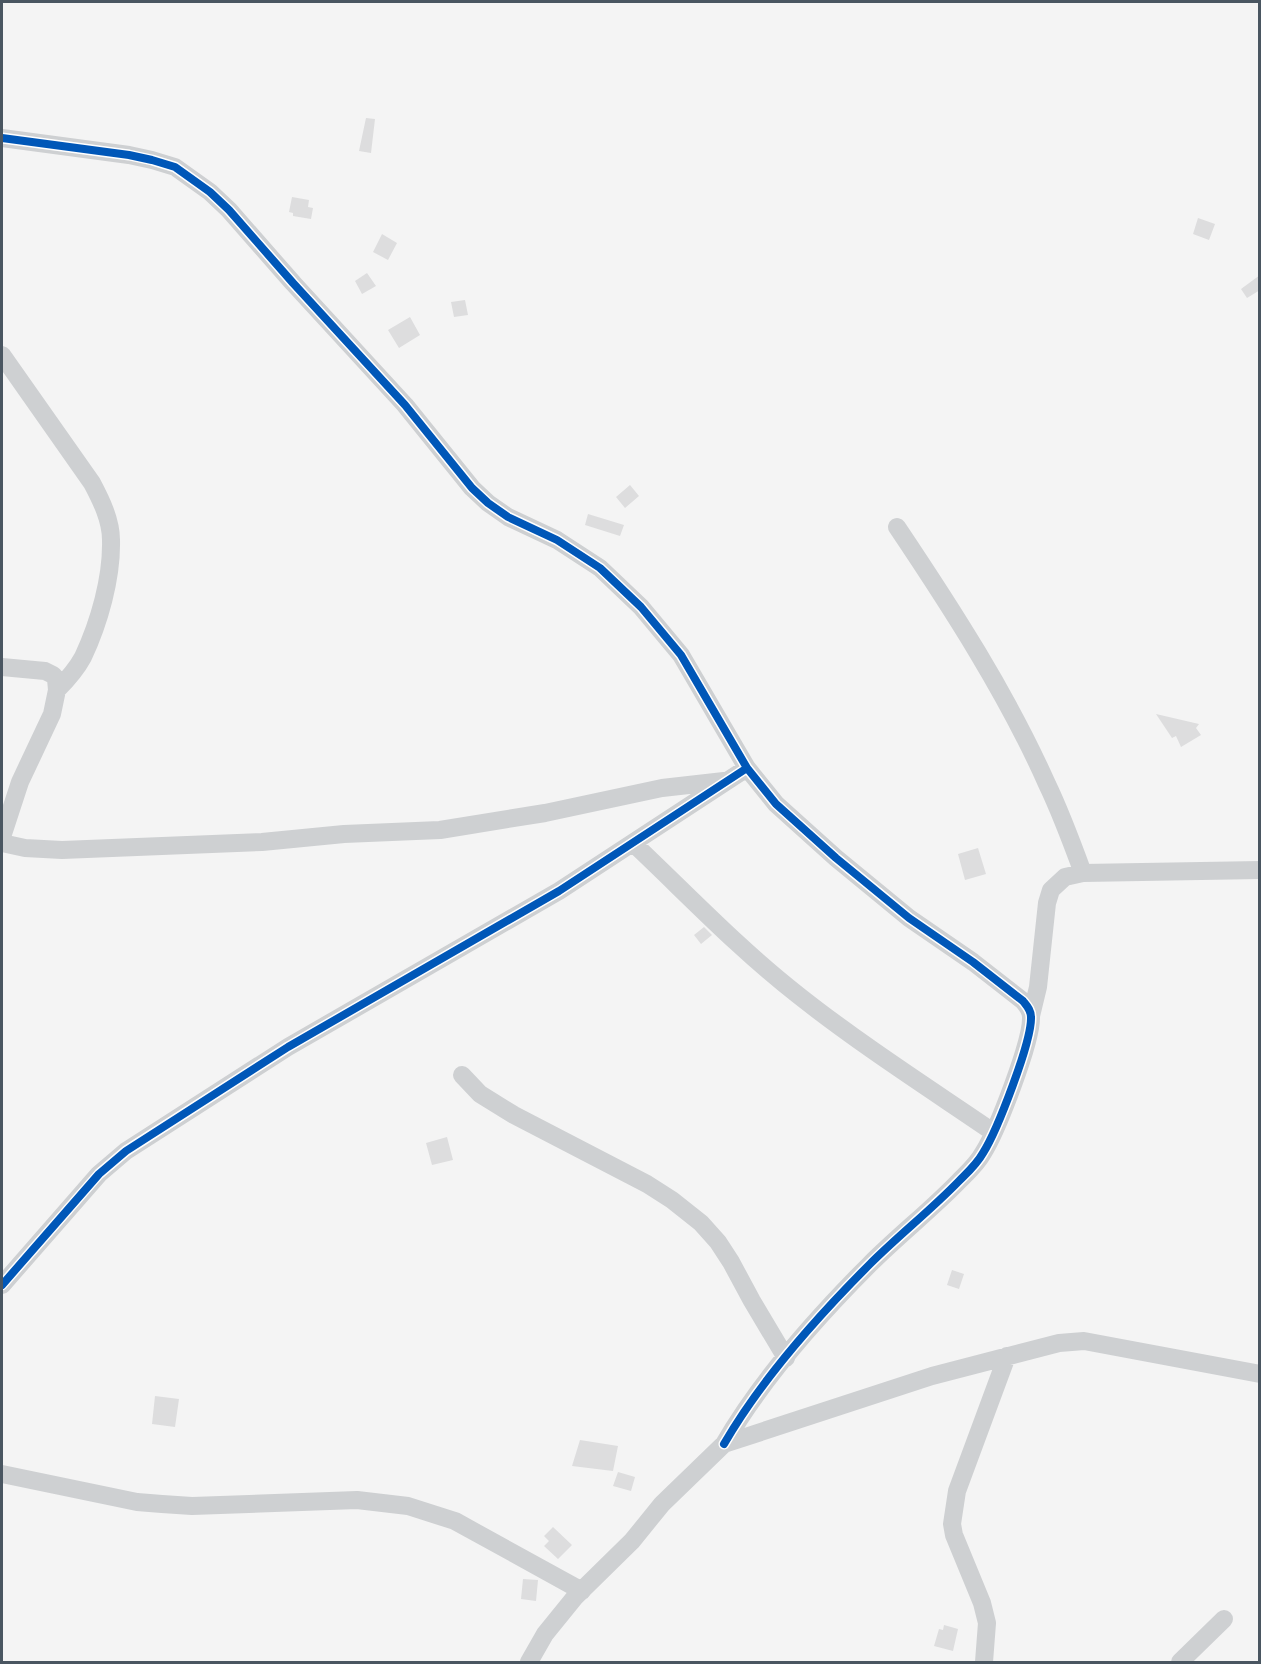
<svg xmlns="http://www.w3.org/2000/svg" width="1261" height="1664" font-family="Quicksand,sans-serif">
<style>
.building{fill:#ddddde}
.lines{fill:none;stroke-linecap:round;stroke-linejoin:round}
.minor{stroke:#ced0d2;stroke-width:18}
.cycleway-casing{stroke:#fff;stroke-width:11}
.cycleway{stroke:#0057b8;stroke-width:8}
</style>
<rect width="100%" height="100%" fill="#f4f4f4"/>
<!-- building -->
<path class="building" d="M366,118l9,1 -4,34 -12,-2z
M292,197l17,3 -1,7 5,1 -2,11 -18,-3v-3l-4,-1z
M1198,218l17,6 -6,16 -16,-6z
M382,234l15,9 -9,17 -15,-8z
M367,273l9,13 -14,8 -7,-13z
M1260,275v15l-13,8 -6,-9z
M465,300l3,15 -14,2 -3,-15z
M410,317l10,18 -21,13 -11,-18z
M630,485l9,11 -14,12 -9,-11z
M588,514l36,11 -4,11 -35,-11z
M1156,714l43,10 -3,4 5,7 -20,12 -5,-11 -4,2z
M978,848l8,26 -21,6 -7,-26z
M704,927l8,8 -11,9 -7,-9z
M447,1137l6,23 -21,5 -6,-22z
M952,1270l12,4 -5,15 -12,-4z
M155,1396l24,3 -4,28 -23,-3z
M580,1440l38,6 -5,25 -41,-5z
M618,1472l17,5 -4,14 -18,-5z
M553,1527l19,18 -14,14 -14,-13 5,-5 -5,-5z
M523,1579l15,1 -2,21 -15,-2z
M944,1625l14,4 -5,22 -19,-5 5,-17 4,1z"/>
<g class="lines">
<!-- minor -->
<path class="minor" d="M2,138l127,17 23,5 23,7 35,25 19,18 64,73 112,122 67,83 16,15 20,14 49,23 43,28 41,39 40,48 66,113 29,36 60,54 73,60 64,44 50,39c4,5 8,9 8,16 1,24 -34,114 -48,136 -6,11 -15,19 -24,28 -28,29 -60,54 -89,83 -52,52 -109,116 -146,180
M2,355l90,128c9,17 19,37 19,57 1,38 -12,83 -28,117 -7,13 -16,23 -26,33
M897,527c55,82 110,167 150,257 14,29 25,59 36,89
M2,667l43,4 8,4 3,4 1,11 -5,24 -32,68 -18,55
M2,843l23,5 37,2 200,-8 82,-8 96,-4 105,-17 117,-25 62,-7
M633,843c54,51 106,106 165,152 62,49 129,92 195,137
M1031,1016l7,-29 9,-84 4,-13 14,-13 18,-4 177,-3
M462,1075l18,19 34,21 133,69 25,16 29,23 17,19 13,20 21,39 34,57
M2,1285l97,-111 27,-23 162,-104 271,-156 188,-123
M2,1474l135,28 25,2 30,2 165,-6 51,6 47,15 127,70
M529,1662l16,-28 30,-37 57,-56 30,-37 62,-60 208,-68 127,-33 25,-2 176,33
M984,1662l3,-39 -5,-20 -28,-68 -2,-11 5,-33 50,-135
M1180,1662l44,-43"/>
<!-- cycleway casing -->
<g class="cycleway-casing">
<path id="cycleway" d="M2,138l127,17 23,5 23,7 35,25 19,18 64,73 112,122 67,83 16,15 20,14 49,23 43,28 41,39 40,48 66,113 29,36 60,54 73,60 64,44 50,39c4,5 8,9 8,16 1,24 -34,114 -48,136 -6,11 -15,19 -24,28 -28,29 -60,54 -89,83 -52,52 -109,116 -146,180
M2,1285l97,-111 27,-23 162,-104 271,-156 188,-123"/>
</g>
<!-- cycleway -->
<use href="#cycleway" class="cycleway"/>
</g>
<!-- border -->
<rect width="1261" height="1664" fill="none" stroke="#4a5661" stroke-width="6"/>
</svg>
